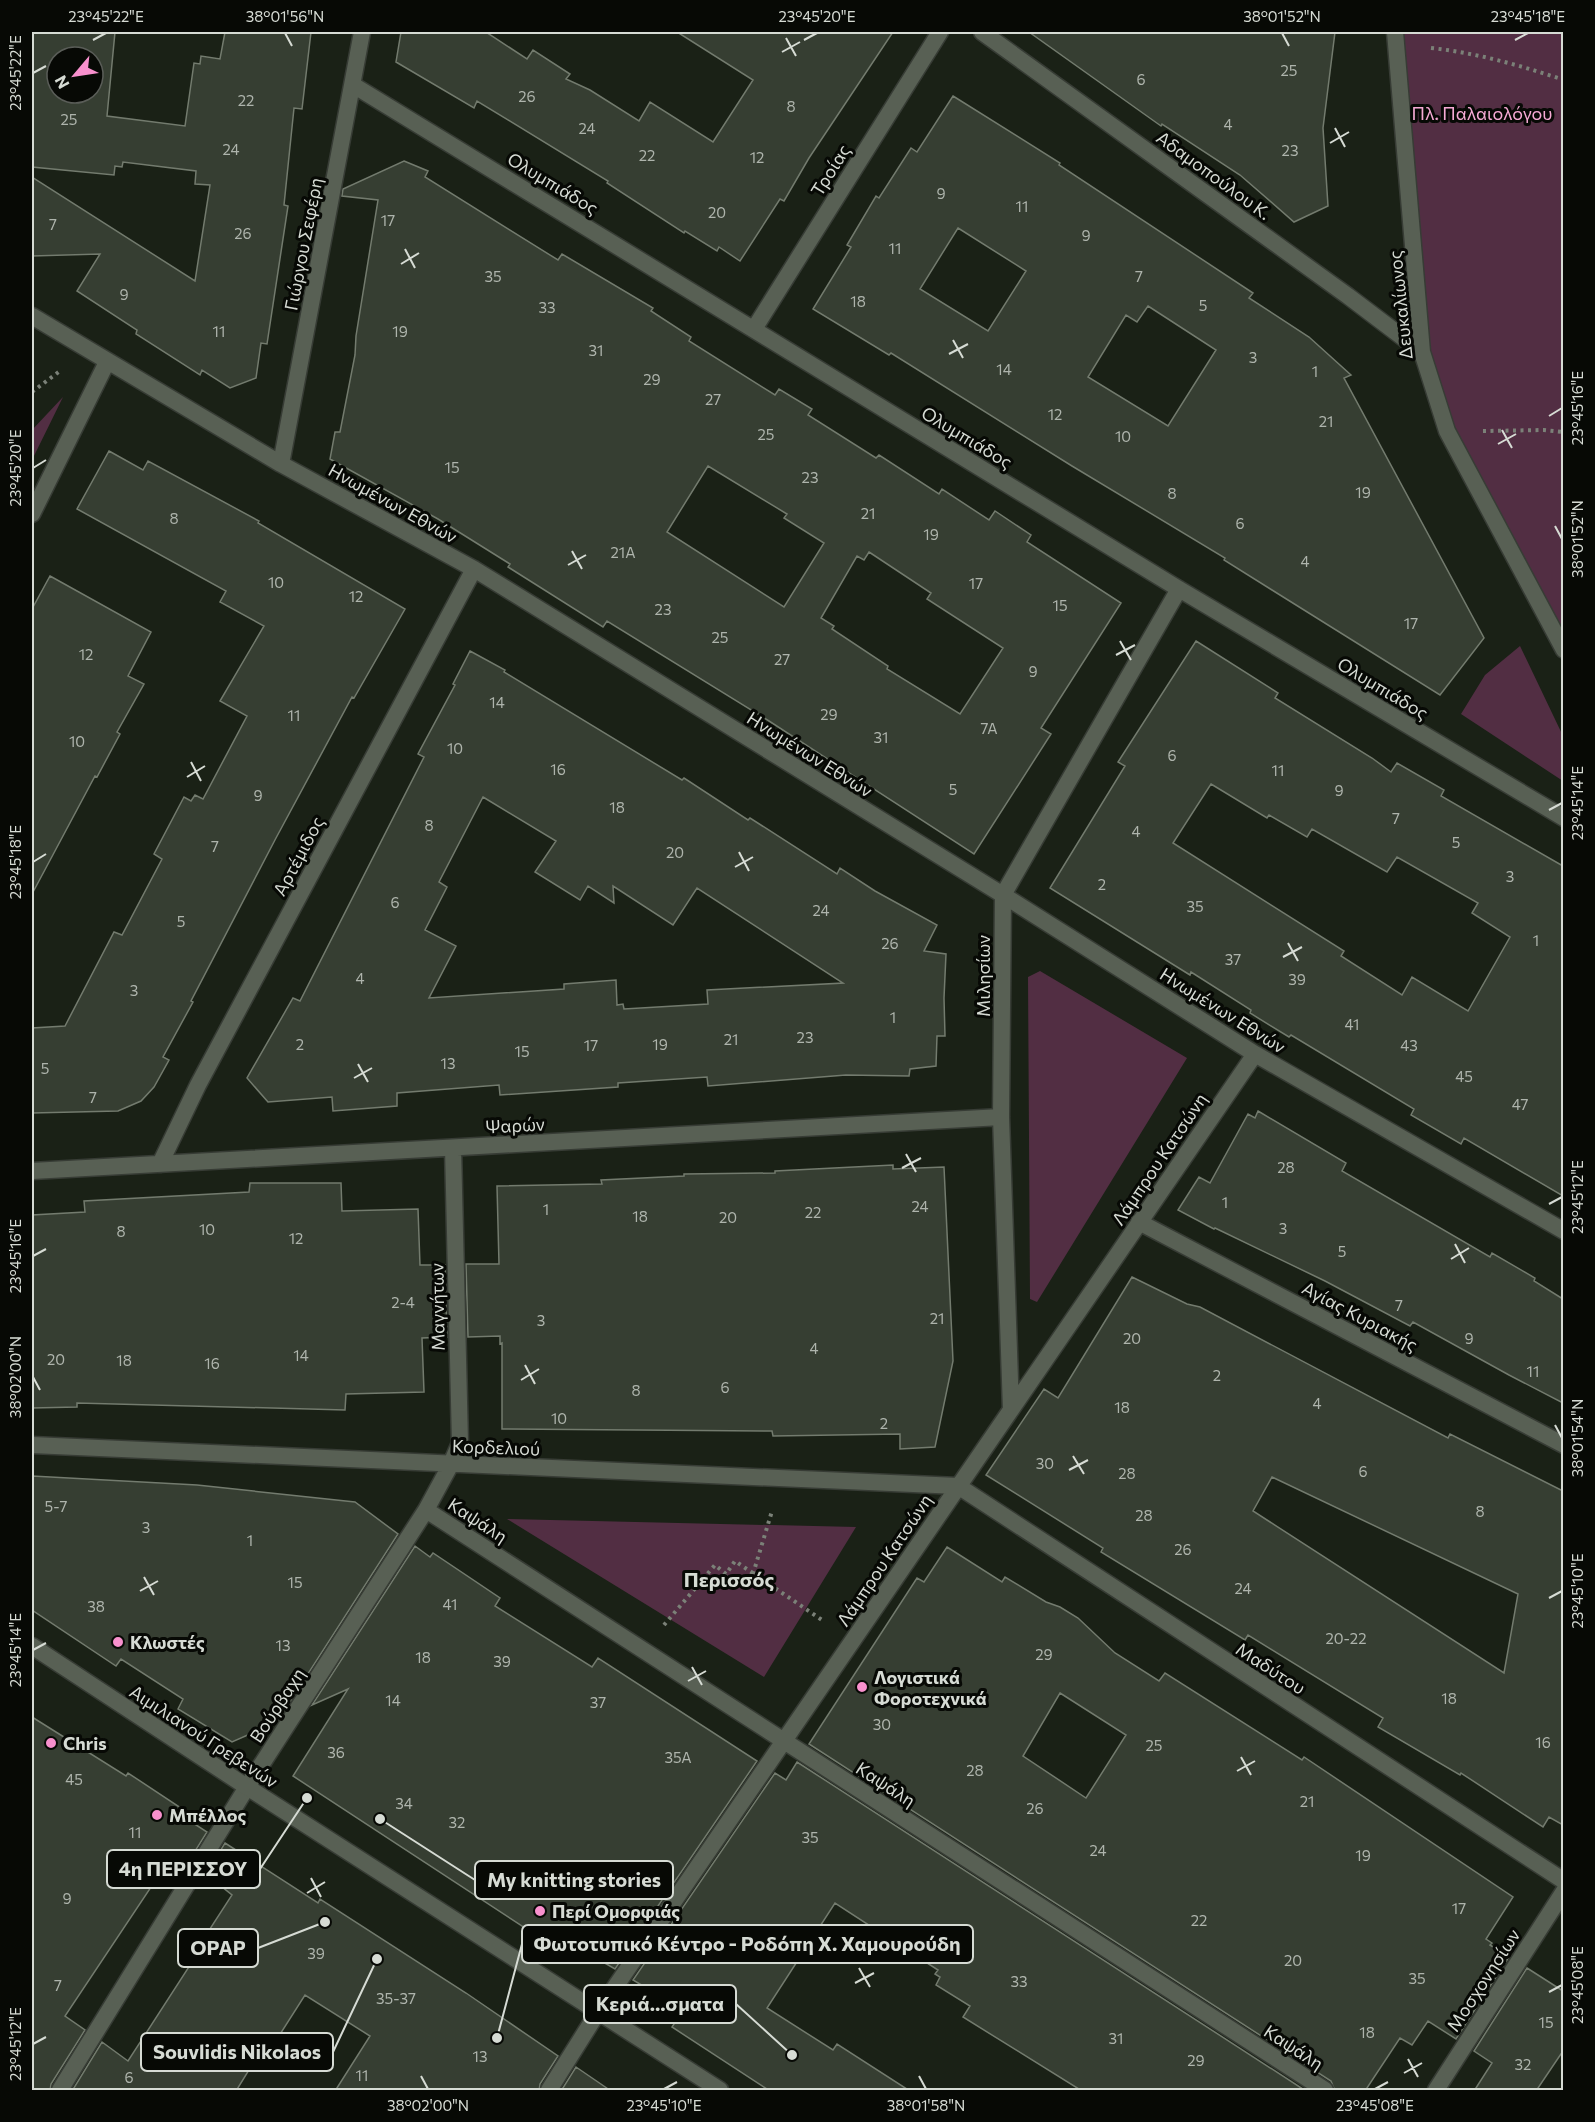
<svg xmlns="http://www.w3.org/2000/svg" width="1595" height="2122" font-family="Commissioner,sans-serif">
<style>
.green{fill:#522e43}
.building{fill:#363e32;stroke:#737b6e;stroke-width:1.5;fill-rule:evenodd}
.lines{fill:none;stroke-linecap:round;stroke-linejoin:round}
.minor-casing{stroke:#373c35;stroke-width:19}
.tertiary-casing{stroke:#373c35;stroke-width:19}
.path{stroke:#7b8178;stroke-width:4;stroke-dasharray:3 4.5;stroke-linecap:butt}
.minor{stroke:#586054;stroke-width:16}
.tertiary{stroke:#586054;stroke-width:16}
.ticks{fill:none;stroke:#d6dbd4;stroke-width:2}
.poi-dot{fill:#f890cd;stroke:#070905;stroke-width:2}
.labels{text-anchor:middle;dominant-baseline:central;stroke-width:6;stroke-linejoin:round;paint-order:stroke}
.number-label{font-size:15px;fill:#aeb4ac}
.park-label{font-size:18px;fill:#f6aad5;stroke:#070905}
.street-label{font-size:18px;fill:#d6dbd4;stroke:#070905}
.poi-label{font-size:18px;font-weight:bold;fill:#d6dbd4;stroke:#070905;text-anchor:start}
.neighbourhood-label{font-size:20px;font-weight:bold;fill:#d6dbd4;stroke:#070905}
.leader{fill:none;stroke:#d6dbd4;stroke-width:2}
.callout-dot{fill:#d6dbd4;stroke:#070905;stroke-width:2}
.callout{fill:#070905;stroke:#d6dbd4;stroke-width:2}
.callout-label{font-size:20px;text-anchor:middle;font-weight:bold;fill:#d6dbd4}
.neatline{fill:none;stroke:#d6dbd4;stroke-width:2}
.ticks-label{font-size:15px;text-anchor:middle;fill:#d6dbd4}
</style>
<rect width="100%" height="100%" fill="#1a2116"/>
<!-- green -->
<path class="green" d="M1395,32h168v618l-116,-219 -25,-79z
M63,397l-31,63v-30z
M1520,646l43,90v45l-102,-67 24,-39z
M1040,971l147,87 -150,244 -7,-3 -2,-322z
M507,1519l349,8 -92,150z"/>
<!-- building -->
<path class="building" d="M32,32h83l-8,84 78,10 9,-63 6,1 1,-8 19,3 5,-27h86l-9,77 -8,-1 -10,97 4,1 -21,138 -6,-1 -5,35 -26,10 -28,-18 -2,5 -64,-41 1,-4 -60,-39 23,-37 -68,2v-79l163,104 15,-96 -15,-1 1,-13 -73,-9 -1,5 -7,-1 -1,9 -82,-8zM57,57h36v36h-36z
M401,32h85l41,27 6,-9 37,24 -4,5 24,11 49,31 11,-19 63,40 40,-62 -76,-48h216l-84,126 -25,43 -4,-2 -40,62 -21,-14 -2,4 -32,-20 -1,2 -77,-50 1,-2 -131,-80 -3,7 -78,-46z
M1029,32h306l-12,96 5,78 -34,16 -54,-47 -78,-51 -1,2z
M953,96l107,67 -1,2 194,128 -4,5 60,39 42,38 -7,3 140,260 -44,57 -216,-135 1,-2 -153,-92 -181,-113 -2,2 -76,-46 38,-62 -4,-2 29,-49 3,2 32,-50 6,4zM958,228l68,43 -38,60 -68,-42zM1148,306l68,44 -48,76 -80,-49 38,-62 11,7z
M404,161l24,10 -3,6 133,83 4,-6 91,54 -2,3 40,26 -2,4 86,54 4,-6 33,20 -4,6 68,43 3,-3 60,39 3,-5 47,31 6,-9 36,24 -4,7 94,61 -80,125 10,6 -77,120 -205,-133 -162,-100 -4,6 -95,-60 2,-3 -72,-45 -108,-60 5,-27h5l15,-77 1,-19 22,-136 -36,-4 1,-7zM708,466l79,48 -3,4 40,25 -40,64 -117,-75zM869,552l62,41 -4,6 76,49 -43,66 -73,-45 1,-3 -56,-37 2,-3 -13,-8 36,-62 7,4z
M109,451l34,19 5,-9 111,60 -1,2 147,86 -51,89 -2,-1 -76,141 -85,163 2,1 -30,55 6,3 -15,27 -13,14 -23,10 -86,2v-85l33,-2 49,-94 8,3 40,-76 -8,-5 30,-57 7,4 4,-6 8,4 44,-83 -27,-15 44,-75 -44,-24 6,-11 -149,-82z
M50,576l101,56 -23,44 16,8 -27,48 3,2 -23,43 -2,-1 -63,118v-285z
M1196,641l82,52 -3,5 97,60 19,14 6,-9 47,27 -3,6 122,70v330l-99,-58 -3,6 -50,-29 3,-6 -123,-74 -2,2 -39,-24 1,-3 -60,-38 -1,3 -140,-87 75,-122 -7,-4zM1211,784l56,34 2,-3 38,22 5,-8 75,43 10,-15 81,46 -6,10 38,24 -42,74 -56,-34 -10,18 -61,-39 3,-5 -171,-108z
M470,651l35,19 -1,2 178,108 2,-2 64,42 2,-2 87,56 3,-6 35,23 62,34 -13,26 22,3 -2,44 1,38h-8l-1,30 -26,3 -1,7 -63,-1 -138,11 -1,-9 -89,6v4l-118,8 -1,-10 -102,8v13l-64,5 -1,-14 -64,5 -21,-24 46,-80 7,3 124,-244 -6,-3 37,-69 -2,-1zM483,797l73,44 -21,31 45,28 8,-14 26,17 -1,-17 60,39 24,-37 146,95 -136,7 1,14 -84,5 -1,-5 -6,1 -1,-25 -52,4v5l-135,9 27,-52 -31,-16 22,-43 -8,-5z
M1258,1111l88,52 -4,8 148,86 2,-4 43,25 -1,3 29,18v104l-54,-28 -96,-53 -3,4 -85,-45 -110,-53 -1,1 -36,-19 21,-33 11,6 38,-69 7,4z
M893,1165v4l51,-2 9,194 -18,86 -35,2v-15l-127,2 -1,-5 -270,-2v-86l-2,1v-8l-32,1 -2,-73h33l-2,-78 105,-2 -1,-4 83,-4v-2l91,-1v-2z
M250,1183h91l1,28 76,-2 2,56h25l2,72 -25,1 2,54 -78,2 -1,16 -268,-7v4l-45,1v-193l53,-3 -1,-11 165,-9z
M1132,1277l55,27 13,3 248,131 2,-4 113,57v334l-14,-8 -6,10 -82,-54 -1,2 -82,-48 5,-9 -135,-83 -3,5 -144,-88 2,-4 -117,-73 58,-86 14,9zM1272,1477l246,117 -14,79 -251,-162z
M32,1476l165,9 158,17 43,32 -121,188 -45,20 -54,-33 5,-10 -62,-40 -5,7 -84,-56z
M415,1546l15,11 3,-4 67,45 -5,8 97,61 6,-9 159,103 -142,208 -31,-18 -7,11 -284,-186 55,-87 -36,16z
M947,1547l55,35 3,-5 41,25 14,5 18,11 37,35 44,28 6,-8 137,87 2,-3 209,140 -27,42 6,4 -2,2 19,12 -53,82 -28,-18 -16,24 -12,-7 -35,53h-30l-4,-10 -522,-337 108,-166 7,4zM1060,1693l66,42 -40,63 -63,-42z
M32,1717l94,59 2,-3 68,45 -3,5 14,9 -18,29 -14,-10 -110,165 20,14 -34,54 -1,7h-18z
M797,1762l509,329h-224l-119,-74 7,-11 -34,-21 4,-8 -5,-3 3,-4 -103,-67 -68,105 66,42 4,-6 73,47h-140l-98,-64 4,-6 -33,-21 7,-10 -17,-10 142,-207 11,7z
M225,1843l93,60 2,-4 146,94 92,63 -18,28 -1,7h-204l35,-55 -65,-41 -42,66 -6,-4 -21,34h-164l30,-49 26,19 68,-105 -3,-1 39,-60 -26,-21z
M1527,1968l36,23v60l-27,40h-62l18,-28 -18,-12z
M576,2067l35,24h-50z"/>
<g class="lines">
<!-- minor casing -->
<g class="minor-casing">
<path id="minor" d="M982,32l366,264 74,56
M1395,32l27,320 25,79 117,219
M353,85l826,504 385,229
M32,316l249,148 193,105 529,326 252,159 309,177
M754,329l186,-297
M281,464l81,-432
M32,514l75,-152
M160,1164l38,-79 276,-516
M32,1171l969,-54
M1139,1222l425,223
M1011,1410l-10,-293 2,-222 176,-306
M32,1445l926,41
M958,1486l606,395
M426,1510l899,580
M60,2090l187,-303 179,-277 25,-46 9,-21 -7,-295
M549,2090l49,-78 657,-958
M1436,2090l128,-199"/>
</g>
<!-- tertiary casing -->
<g class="tertiary-casing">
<path id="tertiary" d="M32,1646l215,141 473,303"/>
</g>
<!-- path -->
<path class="path" d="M1431,48c46,5 88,17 133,32
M32,392l28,-21
M1483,431l61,-1 20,2
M753,1574l19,-63
M664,1625l51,-60 11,9 9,-13 90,61"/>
<!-- minor -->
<use href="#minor" class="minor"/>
<!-- tertiary -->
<use href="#tertiary" class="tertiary"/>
</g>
<!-- ticks -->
<path class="ticks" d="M285,33l7,13M1282,33l7,13M786,38l10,18M93,40l13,-7M804,40l13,-7M1515,40l13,-7M782,52l18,-10M33,73l13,-7M1335,128l10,19M1330,143l19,-11M405,249l10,19M401,264l18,-11M953,340l10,18M949,354l19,-10M1549,416l13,-8M1502,430l10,18M1498,444l18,-10M33,468l13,-8M1555,526l7,13M572,551l10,18M568,565l18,-10M1120,641l11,19M1116,655l19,-10M191,762l10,19M187,777l18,-11M1549,810l13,-7M739,852l10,19M33,862l13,-8M735,867l18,-10M1288,943l10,18M1283,957l19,-10M358,1064l10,18M354,1078l18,-10M906,1154l10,18M902,1168l19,-10M1549,1204l13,-7M1455,1244l10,19M33,1256l13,-7M1451,1259l18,-11M525,1365l10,19M33,1377l7,13M521,1380l18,-11M1555,1425l7,13M1073,1456l11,18M1069,1470l19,-10M144,1577l10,18M140,1591l18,-10M1549,1598l13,-7M33,1650l13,-7M692,1667l10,18M688,1681l18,-10M1241,1757l10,18M1237,1771l18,-10M311,1878l10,19M307,1893l18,-11M859,1968l11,19M855,1983l19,-10M1549,1992l13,-7M33,2044l13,-7M1408,2059l10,18M1404,2073l18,-10M421,2076l7,13M919,2076l7,13M664,2089l13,-7M1375,2089l13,-7"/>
<!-- markers -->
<g class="poi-dot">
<circle cx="118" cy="1642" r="6"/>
<circle cx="862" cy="1687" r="6"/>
<circle cx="51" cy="1743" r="6"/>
<circle cx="157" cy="1815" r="6"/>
<circle cx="540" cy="1911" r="6"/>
</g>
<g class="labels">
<!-- number labels -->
<g class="number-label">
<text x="1289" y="70">25</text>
<text x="1141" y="79">6</text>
<text x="527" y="96">26</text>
<text x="246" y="100">22</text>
<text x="791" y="106">8</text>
<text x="69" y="119">25</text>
<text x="1228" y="124">4</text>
<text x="587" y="128">24</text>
<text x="231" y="149">24</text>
<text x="1290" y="150">23</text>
<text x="647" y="155">22</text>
<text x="757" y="157">12</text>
<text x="941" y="193">9</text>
<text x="1022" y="206">11</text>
<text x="717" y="212">20</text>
<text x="388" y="220">17</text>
<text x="53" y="224">7</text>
<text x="243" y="233">26</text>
<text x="1086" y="235">9</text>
<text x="895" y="248">11</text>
<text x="493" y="276">35</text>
<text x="1139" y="276">7</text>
<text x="124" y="294">9</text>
<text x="858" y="301">18</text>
<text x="1203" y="305">5</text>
<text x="547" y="307">33</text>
<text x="219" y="331">11</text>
<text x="400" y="331">19</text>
<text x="596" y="350">31</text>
<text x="1253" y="357">3</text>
<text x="1004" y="369">14</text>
<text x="1315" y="371">1</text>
<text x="652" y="379">29</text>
<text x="713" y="399">27</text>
<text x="1055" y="414">12</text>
<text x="1326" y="421">21</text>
<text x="766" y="434">25</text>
<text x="1123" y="436">10</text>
<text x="452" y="467">15</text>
<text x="810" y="477">23</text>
<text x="1363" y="492">19</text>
<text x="1172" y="493">8</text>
<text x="868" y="513">21</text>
<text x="174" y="518">8</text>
<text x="1240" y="523">6</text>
<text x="931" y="534">19</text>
<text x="623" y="552">21Α</text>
<text x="1305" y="561">4</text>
<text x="276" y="582">10</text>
<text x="976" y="583">17</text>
<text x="356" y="596">12</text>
<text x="1060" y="605">15</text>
<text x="663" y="609">23</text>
<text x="1411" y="623">17</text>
<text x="720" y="637">25</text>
<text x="86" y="654">12</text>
<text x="782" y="659">27</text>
<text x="1033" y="671">9</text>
<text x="497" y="702">14</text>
<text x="829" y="714">29</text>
<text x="294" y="715">11</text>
<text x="989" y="728">7Α</text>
<text x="881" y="737">31</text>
<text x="77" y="741">10</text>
<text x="455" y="748">10</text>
<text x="1172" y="755">6</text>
<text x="558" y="769">16</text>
<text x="1278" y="770">11</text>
<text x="953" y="789">5</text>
<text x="1339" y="790">9</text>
<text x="258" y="795">9</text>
<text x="617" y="807">18</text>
<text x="1396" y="818">7</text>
<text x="429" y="825">8</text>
<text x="1136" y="831">4</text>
<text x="1456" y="842">5</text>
<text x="215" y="846">7</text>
<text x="675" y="852">20</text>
<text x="1510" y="876">3</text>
<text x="1102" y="884">2</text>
<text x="395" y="902">6</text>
<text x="1195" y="906">35</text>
<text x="821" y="910">24</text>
<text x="181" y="921">5</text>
<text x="1536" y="940">1</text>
<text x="890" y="943">26</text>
<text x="1233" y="959">37</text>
<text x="360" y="978">4</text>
<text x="1297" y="979">39</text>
<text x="134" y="990">3</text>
<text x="893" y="1017">1</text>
<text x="1352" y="1024">41</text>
<text x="805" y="1037">23</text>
<text x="731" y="1039">21</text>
<text x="300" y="1044">2</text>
<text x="660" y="1044">19</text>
<text x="591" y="1045">17</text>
<text x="1409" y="1045">43</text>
<text x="522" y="1051">15</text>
<text x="448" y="1063">13</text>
<text x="45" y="1068">5</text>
<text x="1464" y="1076">45</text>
<text x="93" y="1097">7</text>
<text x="1520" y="1104">47</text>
<text x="1286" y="1167">28</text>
<text x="1225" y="1202">1</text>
<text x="920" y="1206">24</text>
<text x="546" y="1209">1</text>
<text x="813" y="1212">22</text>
<text x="640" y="1216">18</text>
<text x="728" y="1217">20</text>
<text x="1283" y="1228">3</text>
<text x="207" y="1229">10</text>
<text x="121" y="1231">8</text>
<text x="296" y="1238">12</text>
<text x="1342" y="1251">5</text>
<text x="403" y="1302">2-4</text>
<text x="1399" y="1305">7</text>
<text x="937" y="1318">21</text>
<text x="541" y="1320">3</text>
<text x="1132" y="1338">20</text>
<text x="1469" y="1338">9</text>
<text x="814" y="1348">4</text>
<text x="301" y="1355">14</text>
<text x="56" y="1359">20</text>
<text x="124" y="1360">18</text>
<text x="212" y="1363">16</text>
<text x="1533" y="1371">11</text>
<text x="1217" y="1375">2</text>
<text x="725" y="1387">6</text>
<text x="636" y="1390">8</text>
<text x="1317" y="1403">4</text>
<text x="1122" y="1407">18</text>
<text x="559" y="1418">10</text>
<text x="884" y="1423">2</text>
<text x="1045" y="1463">30</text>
<text x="1363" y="1471">6</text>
<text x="1127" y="1473">28</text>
<text x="56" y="1506">5-7</text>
<text x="1480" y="1511">8</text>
<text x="1144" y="1515">28</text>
<text x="146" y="1527">3</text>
<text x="250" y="1540">1</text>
<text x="1183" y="1549">26</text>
<text x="295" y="1582">15</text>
<text x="1243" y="1588">24</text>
<text x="450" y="1604">41</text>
<text x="96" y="1606">38</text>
<text x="1346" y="1638">20-22</text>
<text x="283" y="1645">13</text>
<text x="1044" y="1654">29</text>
<text x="423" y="1657">18</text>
<text x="502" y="1661">39</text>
<text x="1449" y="1698">18</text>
<text x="393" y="1700">14</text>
<text x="598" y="1702">37</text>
<text x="882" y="1724">30</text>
<text x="1543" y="1742">16</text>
<text x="1154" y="1745">25</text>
<text x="336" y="1752">36</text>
<text x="678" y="1757">35Α</text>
<text x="975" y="1770">28</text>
<text x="74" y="1779">45</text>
<text x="1307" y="1801">21</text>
<text x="404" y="1803">34</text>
<text x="1035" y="1808">26</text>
<text x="457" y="1822">32</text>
<text x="135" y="1832">11</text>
<text x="810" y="1837">35</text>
<text x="1098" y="1850">24</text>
<text x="1363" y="1855">19</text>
<text x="67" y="1898">9</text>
<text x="1459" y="1908">17</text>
<text x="1199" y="1920">22</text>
<text x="316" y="1953">39</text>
<text x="1293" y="1960">20</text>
<text x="1417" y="1978">35</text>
<text x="1019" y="1981">33</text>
<text x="58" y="1985">7</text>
<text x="396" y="1998">35-37</text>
<text x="1546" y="2022">15</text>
<text x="1367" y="2032">18</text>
<text x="1116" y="2038">31</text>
<text x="480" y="2056">13</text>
<text x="1196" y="2060">29</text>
<text x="1523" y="2064">32</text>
<text x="362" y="2075">11</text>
<text x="129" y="2077">6</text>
</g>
<!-- park labels -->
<g class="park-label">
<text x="1482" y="113">Πλ. Παλαιολόγου</text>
</g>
<!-- street labels -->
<g class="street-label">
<text transform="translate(830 170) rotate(-58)">Τροίας</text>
<text transform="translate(1214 175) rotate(36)">Αδαμοπούλου Κ.</text>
<text transform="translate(553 183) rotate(31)">Ολυμπιάδος</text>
<text transform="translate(303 244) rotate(-79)">Γιώργου Σεφέρη</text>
<text transform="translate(1400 305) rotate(-96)">Δευκαλίωνος</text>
<text transform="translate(967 437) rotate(31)">Ολυμπιάδος</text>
<text transform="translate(393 503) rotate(29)">Ηνωμένων Εθνών</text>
<text transform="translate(1383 688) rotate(31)">Ολυμπιάδος</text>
<text transform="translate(810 754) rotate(32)">Ηνωμένων Εθνών</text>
<text transform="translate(298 856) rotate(-62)">Αρτέμιδος</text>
<text transform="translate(983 976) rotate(-90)">Μιλησίων</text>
<text transform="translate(1223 1010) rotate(32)">Ηνωμένων Εθνών</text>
<text transform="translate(515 1125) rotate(-3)">Ψαρών</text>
<text transform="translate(1159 1159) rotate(-56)">Λάμπρου Κατσώνη</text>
<text transform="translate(437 1307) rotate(-91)">Μαγνήτων</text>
<text transform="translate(1360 1316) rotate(28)">Αγίας Κυριακής</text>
<text transform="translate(496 1447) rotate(2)">Κορδελιού</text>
<text transform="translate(478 1520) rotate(33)">Καψάλη</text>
<text transform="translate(884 1560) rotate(-56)">Λάμπρου Κατσώνη</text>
<text transform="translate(1271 1668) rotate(33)">Μαδύτου</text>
<text transform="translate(277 1705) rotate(-57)">Βούρβαχη</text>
<text transform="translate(204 1736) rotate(33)">Αιμιλιανού Γρεβενών</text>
<text transform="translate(886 1784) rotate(33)">Καψάλη</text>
<text transform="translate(1483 1980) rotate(-57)">Μοσχονησίων</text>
<text transform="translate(1294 2047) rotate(33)">Καψάλη</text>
</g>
<!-- poi labels -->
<g class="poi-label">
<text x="130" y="1642">Κλωστές</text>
<text x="874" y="1677">Λογιστικά<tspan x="874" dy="21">Φοροτεχνικά</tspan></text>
<text x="63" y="1743">Chris</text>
<text x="169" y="1815">Μπέλλος</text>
<text x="552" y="1911">Περί Ομορφιάς</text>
</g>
<!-- neighbourhood labels -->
<g class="neighbourhood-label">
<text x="729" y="1579">Περισσός</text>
</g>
</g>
<!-- callouts -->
<path class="leader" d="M307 1798L260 1869M380 1819L475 1880M497 2038L522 1944M325 1922L258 1948M792 2055L736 2004M377 1959L333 2052"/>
<g class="callout-dot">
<circle cx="307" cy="1798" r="6"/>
<circle cx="380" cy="1819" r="6"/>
<circle cx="497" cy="2038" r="6"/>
<circle cx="325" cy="1922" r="6"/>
<circle cx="792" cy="2055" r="6"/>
<circle cx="377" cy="1959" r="6"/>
</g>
<g class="callout">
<rect x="107" y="1850" width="153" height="38" rx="6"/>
<rect x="475" y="1861" width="198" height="38" rx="6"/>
<rect x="522" y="1925" width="451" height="38" rx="6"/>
<rect x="178" y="1929" width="80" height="38" rx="6"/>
<rect x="584" y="1985" width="152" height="38" rx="6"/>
<rect x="141" y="2033" width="192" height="38" rx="6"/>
</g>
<g class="callout-label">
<text x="183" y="1876">4η ΠΕΡΙΣΣΟΥ</text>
<text x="574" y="1887">My knitting stories</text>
<text x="747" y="1951">Φωτοτυπικό Κέντρο - Ροδόπη Χ. Χαμουρούδη</text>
<text x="218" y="1955">OPAP</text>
<text x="660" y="2011">Κεριά...σματα</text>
<text x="237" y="2059">Souvlidis Nikolaos</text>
</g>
<!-- border -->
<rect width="1595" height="2122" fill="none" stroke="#070905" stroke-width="66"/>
<!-- north arrow -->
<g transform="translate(75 75) rotate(241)"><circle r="28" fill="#070905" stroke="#5a5d58" stroke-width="1.5"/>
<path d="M0-4.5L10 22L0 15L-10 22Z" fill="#f890cd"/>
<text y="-9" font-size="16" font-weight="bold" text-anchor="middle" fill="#d6dbd4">N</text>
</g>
<rect x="33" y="33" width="1529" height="2056" class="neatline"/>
<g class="ticks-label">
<text x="106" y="22">23°45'22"E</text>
<text x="285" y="22">38°01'56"N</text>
<text x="817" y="22">23°45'20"E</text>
<text x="1282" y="22">38°01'52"N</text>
<text x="1528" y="22">23°45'18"E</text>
<text transform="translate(16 73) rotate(-90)" y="5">23°45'22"E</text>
<text transform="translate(1578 408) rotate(-90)" y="5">23°45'16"E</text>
<text transform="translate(16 468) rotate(-90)" y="5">23°45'20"E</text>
<text transform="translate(1578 539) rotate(-90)" y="5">38°01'52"N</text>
<text transform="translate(1578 803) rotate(-90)" y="5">23°45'14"E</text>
<text transform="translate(16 862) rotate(-90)" y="5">23°45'18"E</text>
<text transform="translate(1578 1197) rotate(-90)" y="5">23°45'12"E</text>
<text transform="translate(16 1256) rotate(-90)" y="5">23°45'16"E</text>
<text transform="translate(16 1377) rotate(-90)" y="5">38°02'00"N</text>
<text transform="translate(1578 1438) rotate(-90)" y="5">38°01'54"N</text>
<text transform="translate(1578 1591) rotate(-90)" y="5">23°45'10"E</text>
<text transform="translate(16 1650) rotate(-90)" y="5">23°45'14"E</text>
<text transform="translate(1578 1985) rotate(-90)" y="5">23°45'08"E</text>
<text transform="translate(16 2044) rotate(-90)" y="5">23°45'12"E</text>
<text x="428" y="2111">38°02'00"N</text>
<text x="664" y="2111">23°45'10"E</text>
<text x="926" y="2111">38°01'58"N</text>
<text x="1375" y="2111">23°45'08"E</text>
</g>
</svg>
